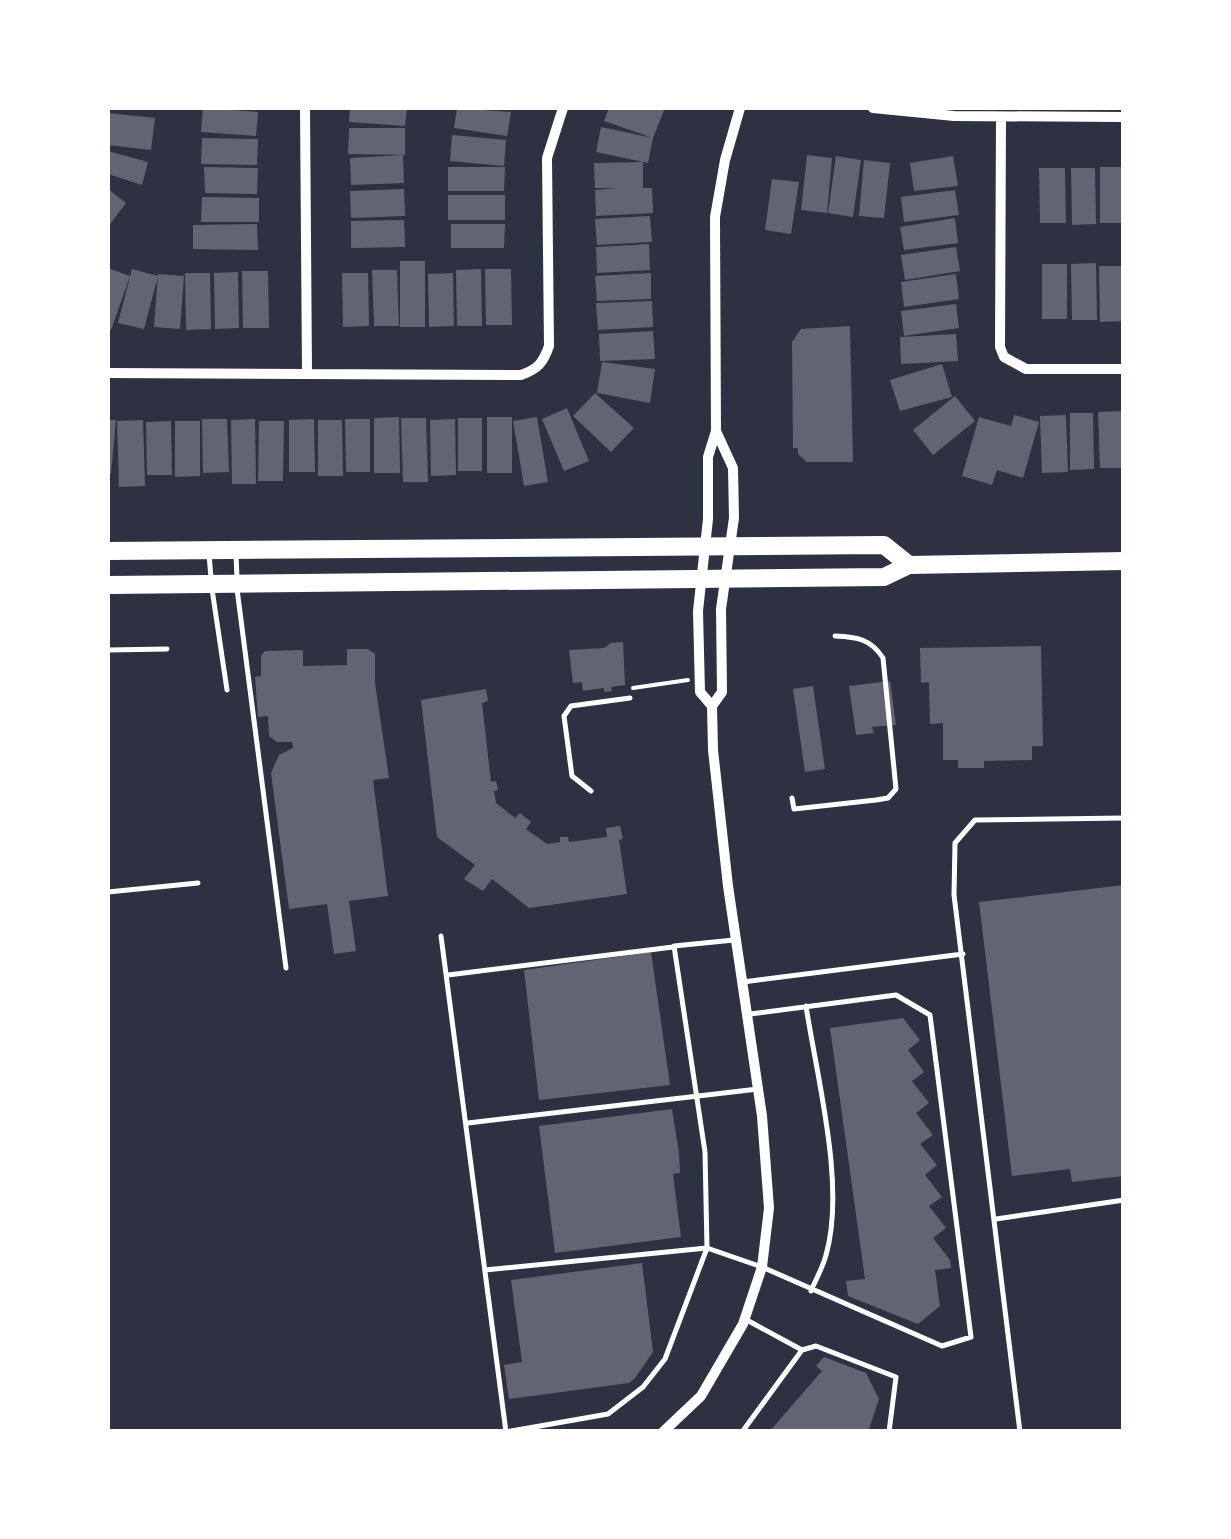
<svg xmlns="http://www.w3.org/2000/svg" width="1231" height="1539" font-family="Overpass,sans-serif">
<style>
.building{fill:#626471}
.lines{fill:none;stroke-linecap:round;stroke-linejoin:round}
.path{stroke:#fff;stroke-width:4}
.service{stroke:#fff;stroke-width:5}
.minor{stroke:#fff;stroke-width:10}
.primary{stroke:#fff;stroke-width:18}
</style>
<rect width="100%" height="100%" fill="#2d3142"/>
<!-- building -->
<path class="building" d="M203,108l55,4 -2,24 -55,-4z
M350,108h57l-2,18 -56,-4z
M457,108l54,4 -4,24 -53,-8z
M609,108h56l-12,30 -49,-17z
M108,113l47,5 -4,32 -43,-5z
M601,127l52,11 -5,25 -52,-11z
M349,128h56v27l-57,-1z
M452,135l54,5 -2,26 -54,-5z
M202,138l56,1 -1,26 -56,-1z
M108,151l40,11 -6,23 -34,-11z
M403,155l1,28 -53,2 -1,-27z
M807,155l25,3 -5,55 -26,-3z
M836,156l25,4 -8,57 -25,-4z
M953,156l5,30 -44,5 -4,-28z
M864,160l26,3 -6,55 -25,-2z
M643,162v26h9l1,25 -57,3 -1,-26 22,-2h-22l-1,-25z
M204,167l54,1 -1,26 -52,-1z
M448,167h57l-1,24h-56z
M1100,167h23l1,56h-24z
M1039,168h26l1,55h-26z
M1071,168h24l1,56 -24,1z
M772,179l27,3 -8,52 -26,-4z
M108,189l18,14 -18,24z
M404,189l1,27 -54,2 -1,-27z
M955,190l4,25 -55,7 -3,-25z
M448,195h57v25h-57z
M202,197l57,1v24h-58z
M650,216l2,26 -55,3 -2,-26z
M955,218l3,25 -54,7 -4,-23z
M404,220l1,27 -54,1v-27z
M257,224l1,26 -65,-1v-24z
M451,224h54l-1,24h-53z
M649,244l1,26 -53,3 -1,-26z
M956,247l4,24 -55,9 -4,-25z
M400,261h25v66h-25z
M1096,263l1,57h-25l-1,-56z
M1042,264h25v55h-25z
M1099,266h24v55l-23,1z
M108,268l22,8 -19,54 -3,-1z
M132,269l26,7 -14,53 -26,-6z
M481,269l1,57h-25l-1,-56z
M485,269h26l1,56h-26z
M372,270h25l2,56h-25z
M242,271h26l1,57h-26z
M238,272l1,56 -24,1 -1,-56z
M185,273h25l1,56 -25,1z
M342,273h26l1,53 -26,1z
M453,273l1,53 -25,1 -1,-53z
M651,273v26l-54,2 -2,-25z
M158,274l26,2 -4,53 -26,-2z
M956,274l3,25 -55,8 -3,-25z
M652,301l1,26 -55,3 -2,-27z
M956,304l3,24 -55,8 -3,-25z
M850,326l3,136h-46l-9,-8v-6h-5l-1,-106 9,-13z
M653,331l2,28 -55,2 -1,-27z
M956,334l2,27 -57,3 -1,-27z
M602,362l53,7 -5,34 -53,-10z
M942,364l10,33 -52,14 -10,-31z
M595,393l39,35 -23,24 -38,-36z
M955,396l20,25 -42,34 -20,-25z
M567,408l22,53 -25,10 -22,-52z
M1123,411l1,57h-24l-2,-56z
M1070,413h23l1,56 -24,1z
M1014,415l25,7 -16,56 -26,-8 -5,15 -30,-9 17,-59 32,9z
M1066,415l2,57 -26,1 -2,-57z
M399,417l1,56h-26v-55z
M487,417h25v56h-25z
M537,417l11,65 -24,4 -11,-65z
M401,418h25l2,64h-25z
M458,418h24v53h-24z
M202,419h25l2,53 -26,1z
M255,419l1,65h-24l-1,-64z
M314,419l1,53h-26v-52z
M345,419h25v53h-24z
M455,419l1,56 -25,1 -1,-56z
M108,420h8l-5,54 -3,-1z
M143,420l2,66 -26,1 -2,-66z
M318,420h24l1,56h-25z
M171,421l1,54h-25l-1,-53z
M175,421h25v55l-25,1z
M259,421h25l-1,60h-25z
M623,642l2,43 -14,2 1,4 -8,1v-4l-21,3 -1,-9 -9,1 -4,-33 35,-2 7,-5z
M1041,646l2,100h-11v14l-48,1v7h-26v-8h-15v-37l-13,1 -1,-42 -8,1 -1,-35z
M347,649h21l7,5v29l14,95 -16,2 15,116 -39,5 7,50 -22,3 -7,-50 -38,5 -18,-136 8,-18 14,-7 -1,-6h-15l-8,-6 -1,-20 -10,1 -3,-40 6,-1v-20l4,-5 38,-1v16l44,-1z
M890,681l6,44 -24,2 2,6 -18,2 -7,-49z
M813,686l12,83 -20,3 -12,-83z
M486,689l2,12 -6,2 9,79 5,-1 2,9 -4,1 2,12 19,15 5,-5 11,9 -5,7 21,15 13,-2v-5h8l1,5 38,-5 -1,-9 14,-2 3,13 -4,1 8,54 -98,14 -37,-29 -9,12 -19,-12 11,-14 -38,-28 -16,-137z
M1124,885v291l-52,6 -2,-13 -58,7 -33,-274z
M651,952l19,133 -131,15 -15,-130z
M903,1018l17,22 -12,10 16,22 -12,9 17,22 -13,10 17,22 -13,9 17,21 -12,10 17,22 -13,9 17,22 -13,10 17,22 1,8 -16,2 5,36 -22,18 -70,-28 -2,-15 19,-2 -35,-251z
M672,1109l7,44 1,20 -7,1 8,63 -126,16 -16,-127z
M642,1263l11,89 -18,26 -6,5 -120,16 -5,-34 18,-3 -11,-82z
M824,1357l42,16 13,26 -11,33h-99l53,-61 -6,-5z"/>
<g class="lines">
<!-- path -->
<path class="path" d="M633,688l55,-8"/>
<!-- service -->
<path class="service" d="M209,554l2,24
M236,554l1,24
M212,589l15,101
M237,589l49,379
M108,650l59,-1
M591,791l-19,-15 -8,-60 7,-10 59,-8
M792,798l2,11 82,-9 12,-2 8,-9 -13,-131c-12,-19 -26,-21 -48,-22
M108,892l90,-9
M441,936l65,496 102,-18 35,-27 22,-28 42,-111 -2,-96 -31,-206 60,-6
M448,975l225,-28
M743,982l220,-28
M806,1006c11,72 40,180 20,249 -3,12 -10,24 -15,36
M468,1123l290,-34
M996,1219l128,-19
M485,1270l222,-22 55,19 180,79 29,-9 -41,-322 -34,-20 -146,19
M802,1350l14,-4 80,31 -7,55
M742,1432l60,-82 -57,-31
M1020,1432l-66,-537 1,-52 20,-23 149,-2"/>
<!-- minor -->
<path class="minor" d="M305,108l2,264
M873,108l81,8 170,1
M1001,117l-1,230 4,10 22,12h98
M108,373l413,2c17,-6 22,-12 28,-29l-2,-188 16,-50
M712,706l-12,-14 -2,-81 10,-92v-62l8,-26 -1,-214 10,-57 15,-52
M663,1432l38,-36 42,-72 19,-57 7,-59 -7,-92 -34,-230 -15,-136 -1,-44 10,-14 -1,-83 13,-91 -1,-50 -17,-37"/>
<!-- primary -->
<path class="primary" d="M108,551l776,-6 25,20
M108,585l776,-8 25,-12 215,-4"/>
</g>
<!-- border -->
<rect width="1231" height="1539" fill="none" stroke="#ffffff" stroke-width="220"/>
</svg>
